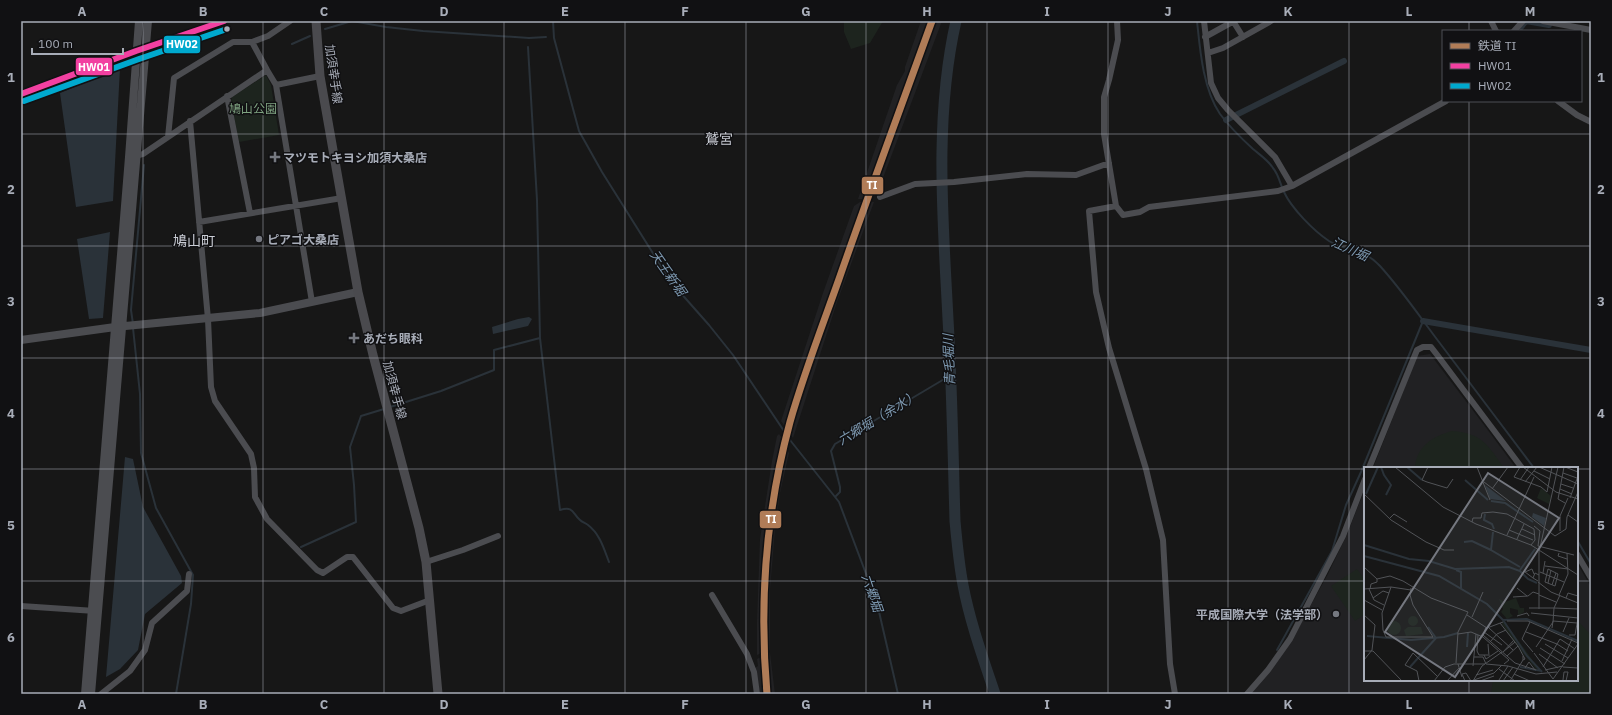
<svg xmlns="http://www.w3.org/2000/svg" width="1612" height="715" font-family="'IBM Plex Sans','Noto Sans JP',sans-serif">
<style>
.built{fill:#212123}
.green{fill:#1d241e}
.water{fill:#2a3239}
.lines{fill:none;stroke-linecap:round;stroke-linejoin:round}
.stream{stroke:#2a3239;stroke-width:2}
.canal{stroke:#2a3239;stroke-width:6}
.river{stroke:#2a3239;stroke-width:11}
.minor{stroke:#4b4c50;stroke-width:6}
.tertiary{stroke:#4b4c50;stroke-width:8}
.secondary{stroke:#4a4a4e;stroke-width:9}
.bus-1-casing{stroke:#111113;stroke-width:9}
.bus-2-casing{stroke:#111113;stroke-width:9}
.bus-1{stroke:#f240a1;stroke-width:6}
.bus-2{stroke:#00a9ce;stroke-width:6}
.rail-1-casing{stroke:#111113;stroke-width:10}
.rail-1{stroke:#b07c57;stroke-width:7}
.grid{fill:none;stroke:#a8adb8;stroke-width:1;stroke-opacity:0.55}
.bus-dot{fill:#a8adb8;stroke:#111113;stroke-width:1.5}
.poi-dot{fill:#757880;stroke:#111113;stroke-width:1.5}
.labels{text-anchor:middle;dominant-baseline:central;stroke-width:3;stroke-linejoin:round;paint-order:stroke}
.street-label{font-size:12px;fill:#a8adb8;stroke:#111113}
.park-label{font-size:12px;fill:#7fa381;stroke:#111113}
.poi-label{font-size:12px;font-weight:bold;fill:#a8adb8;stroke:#111113;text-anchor:start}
.water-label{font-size:13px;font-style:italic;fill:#7f9bb3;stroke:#111113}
.quarter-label{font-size:14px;fill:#c9ccd4;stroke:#111113}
.inset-river{fill:none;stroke:#2a3239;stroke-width:2}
.inset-road{fill:none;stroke:#515357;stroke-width:1}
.view{fill:#757880;fill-opacity:0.15;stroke:#757880;stroke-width:2}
.inset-edge{fill:none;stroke:#a8adb8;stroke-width:2}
.line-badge{stroke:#111113;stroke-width:1.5}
.badge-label{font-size:11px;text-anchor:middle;font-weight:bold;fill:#fff}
.neatline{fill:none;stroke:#a8adb8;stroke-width:1.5}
.grid-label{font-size:13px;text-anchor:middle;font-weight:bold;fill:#a8adb8}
</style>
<rect width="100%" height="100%" fill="#171717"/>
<!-- built -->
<path class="built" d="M921,21h21l-65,173 -6,5h-13l39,-114 8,-14v-4z
M860,202h14l-37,100 -44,136 -12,-17 42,-128 31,-87z
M1430,354l54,71 32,43h-143l44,-112z
M779,434l7,10v5l3,4 -9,40 -5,36 -5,60v61l-13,5v-33l3,-83 12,-78 5,-25z
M1365,488v192h212v-117l14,24v107h-341l41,-53 37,-67 20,-42z
M770,653l5,41h-15l-5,-26 3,-2 -1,-7z"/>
<!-- green -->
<path class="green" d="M844,21h39l-13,22 -19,6 -7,-17z
M266,75l5,10 8,50 -40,7 -8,-41 1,-4z
M1452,431c30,2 36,14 52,37h-89c1,-21 18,-32 37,-37z
M1357,569l8,11v34l-10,7 -24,-35z
M1577,620l14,15v59h-100l2,-14h84z"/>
<!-- water -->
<path class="water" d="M120,68l-7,133 -37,6 -16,-114z
M110,232l-7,86 -14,1 -12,-80z
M529,317l3,2 -4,7 -35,8 -1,-7 26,-8z
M125,457l8,2 10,48 38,69 1,7 -37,31 -7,36 -18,19 -14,8z"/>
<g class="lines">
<!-- stream -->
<path class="stream" d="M553,21l1,17 25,93 23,41 69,110 38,43 24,30 57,85 49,62 38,101 21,91
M1197,21c3,29 6,68 23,93 9,12 22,25 33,35 7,6 15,11 20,19 6,7 7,16 11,24 8,17 30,39 45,49 19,12 32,5 51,25 21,23 40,51 59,76 32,42 63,84 95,126
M325,29l27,-8 34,6 37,4 106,7 17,-1
M292,44l18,-8
M133,324l-2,-14 13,-145
M133,328l7,66 1,59 15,55 37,67 -2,29 -15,90
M540,338l20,172c14,-4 12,3 20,10 2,2 5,3 8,5 12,9 16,24 21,37
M390,407l51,-16 53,-21v-20l46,-12 -3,-138 -9,-153
M836,496l4,-4v-5l-9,-36 4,-7 111,-66 4,-1
M1577,540l14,24
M301,547l55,-25 -2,-37 -4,-38 11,-31 23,-7
M1277,650l55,-99 14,-46 15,-33 62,-151"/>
<!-- canal -->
<path class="canal" d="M1521,27l5,-6 23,4
M1226,120l118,-59
M1423,321l168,29"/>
<!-- river -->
<path class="river" d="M956,21c-22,97 -13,199 -8,298 4,67 5,135 7,202 2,22 4,43 8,64 7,37 20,73 32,109"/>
<!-- minor -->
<path class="minor" d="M1117,21l1,19 -9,40 -5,17v37l12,72 7,9 17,-3 9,-5 129,-16 14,-5 154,-85
M1204,21l7,62 7,15 10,12 47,47 17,29
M1233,21l10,16
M1491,21l5,10
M1543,21l48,9
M1514,31l9,-10
M1205,37l29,-16
M252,42l15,28
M1208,53l15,-5 48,-27
M276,85l44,-9
M227,96l23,117
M1558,101l19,14 14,7
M190,121l18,198 3,68 4,14 36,53 3,14 1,29 12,22 50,51 6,3 24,-16h6l40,51 8,3 29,-11
M168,137l6,-59 59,-36h19l16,-6 22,-15
M133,157l10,-3 124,-84 9,15 36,217
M880,197l35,-13 39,-2 73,-8 49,1 33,-12
M1116,206l-27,5 7,81 13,56 37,121 17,71 7,124 5,30
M199,222l143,-24
M1369,468l48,-118 6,-3h8l7,9 84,112
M1577,554l14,24
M426,562l37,-12 35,-14
M712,595l35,59 7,18 3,22
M21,606l74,5
M101,694l29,-23 15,-21 7,-27 35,-32 2,-17
M1247,694l21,-24 22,-31 53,-103 22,-57"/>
<!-- tertiary -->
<path class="tertiary" d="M21,94l115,-43 88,-30
M21,340l94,-13 145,-14 98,-21
M85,694l44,-537 10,-136
M91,694l57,-673"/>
<!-- secondary -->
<path class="secondary" d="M316,21l4,55 38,216 15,63 46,173 7,34 12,132"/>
<!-- bus-1 casing -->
<g class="bus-1-casing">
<path id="bus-1" d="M21,94l115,-43 88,-30"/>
</g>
<!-- bus-2 casing -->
<g class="bus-2-casing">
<path id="bus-2" d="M24,101l115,-42 88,-30"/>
</g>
<!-- bus-1 -->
<use href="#bus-1" class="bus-1"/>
<!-- bus-2 -->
<use href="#bus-2" class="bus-2"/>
<!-- rail-1 casing -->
<g class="rail-1-casing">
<path id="rail-1" d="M767,694c-8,-91 -1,-183 23,-272 14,-49 32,-95 49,-143 30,-86 62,-172 93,-258"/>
</g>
<!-- rail-1 -->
<use href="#rail-1" class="rail-1"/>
</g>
<!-- grid -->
<path class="grid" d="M143,21v673M263,21v673M384,21v673M504,21v673M625,21v673M746,21v673M866,21v673M987,21v673M1108,21v673M1228,21v673M1349,21v673M1469,21v10M1469,101v367M21,134h1570M21,246h1570M21,358h1570M21,469h1344M1577,469h14M21,581h1344M1577,581h14M1469,680v14"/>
<!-- markers -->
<circle class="bus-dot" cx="227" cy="29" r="3.5"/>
<g class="poi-dot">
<path d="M273 151h4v4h4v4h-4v4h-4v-4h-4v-4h4z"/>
<circle cx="259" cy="239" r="4"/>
<path d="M352 332h4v4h4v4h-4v4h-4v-4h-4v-4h4z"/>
<circle cx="1336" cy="614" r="4"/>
</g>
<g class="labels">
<!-- street labels -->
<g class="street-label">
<text transform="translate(334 74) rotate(82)">加須幸手線</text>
<text transform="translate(395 390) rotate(75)">加須幸手線</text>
</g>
<!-- park labels -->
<g class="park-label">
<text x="253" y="108">鳩山公園</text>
</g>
<!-- poi labels -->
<g class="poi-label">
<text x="283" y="157">マツモトキヨシ加須大桑店</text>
<text x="267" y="239">ピアゴ大桑店</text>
<text x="363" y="338">あだち眼科</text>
<text x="1328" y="614" text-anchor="end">平成国際大学（法学部）</text>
</g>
<!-- water labels -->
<g class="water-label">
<text transform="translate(1350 249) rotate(24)">江川堀</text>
<text transform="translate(668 273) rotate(55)">天王新堀</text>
<text transform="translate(949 360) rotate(-92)">青毛堀川</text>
<text transform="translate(878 418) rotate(-31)">六郷堀（余水）</text>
<text transform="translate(872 593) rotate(71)">六郷堀</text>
</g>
<!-- quarter labels -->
<g class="quarter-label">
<text x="719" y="139">鷲宮</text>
<text x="194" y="241">鳩山町</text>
</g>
</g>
<!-- overview -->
<g transform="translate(1364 467)">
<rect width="214" height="214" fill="#171717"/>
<path d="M177,21l10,8 -2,8 -12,-6zM152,131l4,10h4v4l-6,4v-6l-8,-2v5l3,3 -6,3 -6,-7 2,-3 -4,-10 6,3zM44 154a5 5 0 1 1 10 0a5 5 0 1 1-10 0ZM139,154l2,1 34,47h-3l-15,-18 -19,-27zM23 161a7 7 0 1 1 14 0a7 7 0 1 1-14 0ZM44,160h13l2,7 -17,2 -2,-6z" fill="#1d241e"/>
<path d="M121,18l21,16 -16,-2zM169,46l13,5 -2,8 -12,-9z" fill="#2a3239"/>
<path class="inset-river" d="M17,0l3,8 7,10 -5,10M43,0l15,13M101,13l23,20M2,27l12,-27M127,34l14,2 28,19M121,47l-1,6 8,4 2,5M129,65l-2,18 29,17M100,75l8,-1 19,9M0,78l45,14 20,2 26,8 54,-2 11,4 8,8 9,4M0,89l75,20 48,28 16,16 24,-1 51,22M92,103l5,2v16M156,103l15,-21M139,153l24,36 15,16M64,160l8,11M3,169l44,4 33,-3 14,-4M103,180l1,-14M46,200l26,-29M156,200l22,4"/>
<path class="inset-road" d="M31,0l48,40 33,17 55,21 47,30M64,0l-6,13 5,2 20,6 6,-9M113,0l13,33M156,0l-6,10 27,10 6,5 5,-25M159,0l33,25 22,7M175,0l39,17M200,0l-6,32 7,4M201,0l13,5M170,4l16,8M199,6l14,5M156,13l9,-13M120,15l71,54 11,-7 1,-12 11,-25M161,15l12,-15M197,17l12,4M128,22l16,-22M196,22l12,5M0,27l27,26 35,22 18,8h10M206,31l8,-22M204,48l10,7M26,51l4,-4 13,8M108,55l1,-4h8l1,-5 11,-1 14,2 27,15M170,59l6,5 -2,15 36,9M158,62l13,6M145,63l24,10M196,64v-15l8,-18M143,68l27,-58M153,72l7,-15M167,78l4,-5 -1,-11M195,86l-1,3 9,3M181,99l23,3M0,100l13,12 13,-3 13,5 28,17 37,14 -10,20 -2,31M184,102l10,5 -3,12 -10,-4zM176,105l24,10M179,106l2,-12M169,111l-8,-6 7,-3 2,5M174,114l-5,-3 2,-5 4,2M174,115l13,10 27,11M184,116l3,-13M188,118l4,-12M27,120l-9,26 1,17 3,7h47l-20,-32 -3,-10 1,-7M153,121l10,8M0,122l27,-2 20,3M5,122l5,11 10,5M6,122l1,-5 6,-2v-3M175,128l17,7M195,128l9,-21 -1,-21M149,130l15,-1 5,-4 6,2M9,131l10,-7 6,2M202,131l2,-5 10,3M0,133l18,10M165,141h25l6,-13M175,142v-57l19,-85M167,146l47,5M0,148l11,10 -3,25 -8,10M103,148l20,13 16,-6M153,149l10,-3 2,3M108,150l11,-25M143,154h21l50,22M166,155l-8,17 11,13M136,156l18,23 7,13 -2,1v-4M122,160l-3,8 32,28 21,7M125,161l24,22M188,161l1,-7 24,2M120,165l18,13M162,165l31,12M199,165l6,-14M94,167l13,-2 12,5 26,23 -5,4M114,168l-1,16 2,4h9M205,168h6l3,-17M150,173l-11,12 12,-10M126,175l7,-8 9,-4M124,177l1,12M181,177l23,14M193,177l11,7M172,180l17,-25 1,-14 24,1M176,181l25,16M0,184h9l29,30M170,186l19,26 25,-35M175,187l19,14M120,188l2,4 12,-8M143,189l11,-10M110,190h9l3,7M198,194l10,-22M94,197l4,13M122,197l22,2 28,8 21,-2M109,199l3,-32M179,200l17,-28 15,10M199,200l15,1M161,201l4,-6 6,8M135,202l16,12M181,203l18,-4M150,207l16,7M112,208l17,-5M135,213l9,-14M199,213l1,-8h4l-2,9M55,214l-2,-10 -12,-6 8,-12 24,23M70,214l11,-14 9,-3h31M83,214l12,-13M101,214l-3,-7 4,-1 5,8M107,214l23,-8 8,-8M109,214l9,-15 20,-14M116,214l14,-5M139,214l10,-14M146,214l13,-21"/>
<path class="view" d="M124,6l71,45 -104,159 -70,-45z"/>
<rect width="214" height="214" class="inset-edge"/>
</g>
<g class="line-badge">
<rect x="163" y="35" width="38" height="19" rx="4" fill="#00a9ce"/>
<rect x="75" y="57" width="38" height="19" rx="4" fill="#f240a1"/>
<rect x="861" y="176" width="23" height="19" rx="4" fill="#b07c57"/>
<rect x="759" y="510" width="23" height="19" rx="4" fill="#b07c57"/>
</g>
<g class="badge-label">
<text x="182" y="48">HW02</text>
<text x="94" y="71">HW01</text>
<text x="872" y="189">TI</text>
<text x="771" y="523">TI</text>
</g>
<!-- border -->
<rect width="1612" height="715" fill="none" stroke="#111113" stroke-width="44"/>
<!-- legend -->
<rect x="1442" y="30" width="140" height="72" fill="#111113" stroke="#4d4f55"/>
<rect x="1450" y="43" width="20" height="6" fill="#b07c57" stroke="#4d4f55"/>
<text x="1478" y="50" font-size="12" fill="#a8adb8">鉄道 TI</text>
<rect x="1450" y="63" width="20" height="6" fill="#f240a1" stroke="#4d4f55"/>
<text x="1478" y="70" font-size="12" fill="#a8adb8">HW01</text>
<rect x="1450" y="83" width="20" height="6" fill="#00a9ce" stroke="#4d4f55"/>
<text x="1478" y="90" font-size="12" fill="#a8adb8">HW02</text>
<!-- scale -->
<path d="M32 48v6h91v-6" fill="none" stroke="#a8adb8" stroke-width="2"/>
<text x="38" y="48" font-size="12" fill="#a8adb8" stroke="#111113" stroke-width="3" paint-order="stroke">100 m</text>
<rect x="22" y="22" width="1568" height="671" class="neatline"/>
<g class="grid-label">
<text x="82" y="16">A</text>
<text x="203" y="16">B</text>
<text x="324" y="16">C</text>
<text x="444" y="16">D</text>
<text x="565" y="16">E</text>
<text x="685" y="16">F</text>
<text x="806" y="16">G</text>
<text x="927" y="16">H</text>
<text x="1047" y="16">I</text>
<text x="1168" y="16">J</text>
<text x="1288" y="16">K</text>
<text x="1409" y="16">L</text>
<text x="1530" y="16">M</text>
<text x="11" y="82">1</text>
<text x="1601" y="82">1</text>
<text x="11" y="194">2</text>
<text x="1601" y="194">2</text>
<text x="11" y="306">3</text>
<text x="1601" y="306">3</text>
<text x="11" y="418">4</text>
<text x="1601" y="418">4</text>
<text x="11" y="530">5</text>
<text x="1601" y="530">5</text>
<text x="11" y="642">6</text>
<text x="1601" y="642">6</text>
<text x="82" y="709">A</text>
<text x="203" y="709">B</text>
<text x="324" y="709">C</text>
<text x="444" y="709">D</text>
<text x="565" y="709">E</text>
<text x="685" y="709">F</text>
<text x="806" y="709">G</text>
<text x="927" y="709">H</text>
<text x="1047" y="709">I</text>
<text x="1168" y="709">J</text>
<text x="1288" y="709">K</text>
<text x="1409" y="709">L</text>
<text x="1530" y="709">M</text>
</g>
</svg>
